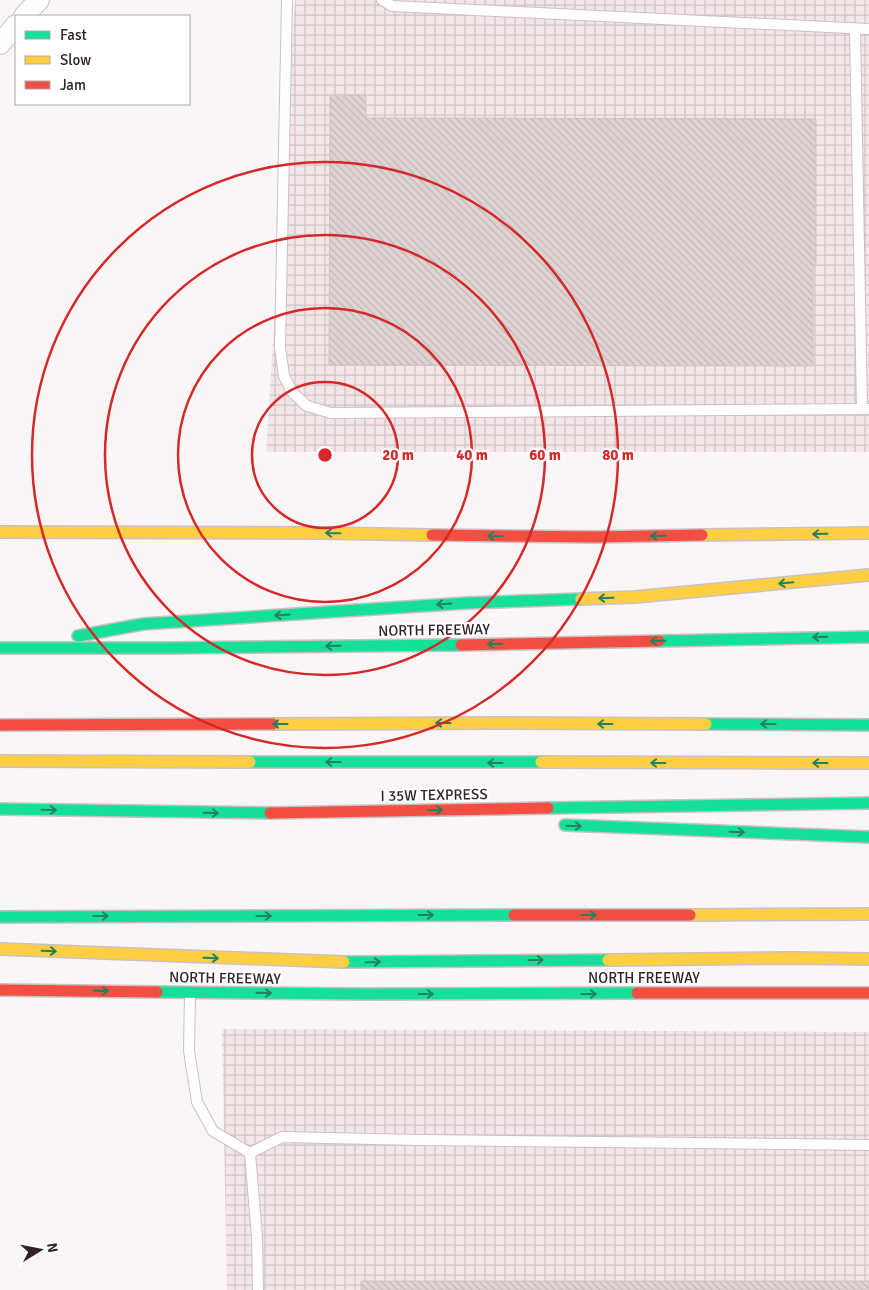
<svg xmlns="http://www.w3.org/2000/svg" width="869" height="1290" font-family="Signika,sans-serif">
<style>
.industrial{fill:url(#industrial-grid)}
.building{fill:url(#building-back-hatch);stroke:#ccc2c1}
.lines{fill:none;stroke-linecap:round;stroke-linejoin:round}
.lane-casing{stroke:#cbc1c4;stroke-width:12}
.street-casing{stroke:#cbc1c4;stroke-width:22}
.fast-casing{stroke:#cbc1c4;stroke-width:14}
.slow-casing{stroke:#cbc1c4;stroke-width:14}
.jam-casing{stroke:#cbc1c4;stroke-width:14}
.lane{stroke:#fefefe;stroke-width:10}
.street{stroke:#fefefe;stroke-width:20}
.fast{stroke:#16e098;stroke-width:11}
.slow{stroke:#ffcf43;stroke-width:11}
.jam{stroke:#f24e42;stroke-width:11}
.oneway{stroke:#24815f}
.ring{fill:none;stroke:#d62828;stroke-width:2.5}
.labels{text-anchor:middle;dominant-baseline:central;stroke-width:4.5;stroke-linejoin:round;paint-order:stroke}
.street-label{font-size:15px;fill:#322226;stroke:#fff}
.centre{fill:#d62828;stroke:#fff;stroke-width:2.5}
.ring-label{font-size:15px;text-anchor:middle;font-weight:bold;fill:#d62828;stroke:#fff;stroke-width:4.5;stroke-linejoin:round;paint-order:stroke}
</style>
<defs>
<pattern id="industrial-grid" width="8" height="8" patternUnits="userSpaceOnUse" patternTransform="scale(1.25)"><rect width="8" height="8" fill="#f3e5e8"/><path d="M0 4h8M4 0v8" fill="none" stroke="#d1c4c7"/></pattern>
<pattern id="building-back-hatch" width="6" height="6" patternUnits="userSpaceOnUse" patternTransform="scale(1.25)"><rect width="6" height="6" fill="#ded4d3"/><path d="M-1 5l2 2M0 0l6 6M5-1l2 2" fill="none" stroke="#bfb6b5"/></pattern>
</defs>
<rect width="100%" height="100%" fill="#faf5f6"/>
<!-- industrial -->
<path class="industrial" d="M295,0h574v452h-603z
M222,1029l647,3v258h-642z"/>
<!-- building -->
<path class="building" d="M330,95h36v23l450,1v147h-3v100l-484,-1z
M361,1281h508v9h-508z"/>
<g class="lines">
<!-- lane casing -->
<g class="lane-casing">
<path id="lane" d="M287,0l-7,347 4,29 8,16 15,14 24,7 538,-4
M382,0l10,6 477,23
M855,29l7,380
M190,993l-1,58 8,51 16,29 37,22
M258,1290l-1,-53 -7,-84 32,-16 138,3 449,5"/>
</g>
<!-- street casing -->
<g class="street-casing">
<path id="street" d="M24,16l15,-16
M0,44l16,-19"/>
</g>
<!-- fast casing -->
<g class="fast-casing">
<path id="fast" d="M78,636l65,-12 324,-21 114,-4
M659,641l210,-4
M0,648h168l293,-3
M706,724l163,1
M250,762h291
M548,808l321,-5
M0,809l270,4
M565,825l304,12
M0,917l514,-2
M344,962l264,-2
M157,992l209,2 271,-1"/>
</g>
<!-- slow casing -->
<g class="slow-casing">
<path id="slow" d="M0,532l321,1 111,2
M702,535l167,-2
M581,599l54,-2 234,-22
M273,724l223,-1 210,1
M0,761l250,1
M541,762l328,1
M690,915l179,-1
M0,949l344,13
M608,960l185,-2 76,1"/>
</g>
<!-- jam casing -->
<g class="jam-casing">
<path id="jam" d="M432,535l163,2 107,-2
M461,645l198,-4
M0,725l273,-1
M270,813l278,-5
M514,915h176
M0,990l157,2
M637,993h232"/>
</g>
<!-- lane -->
<use href="#lane" class="lane"/>
<!-- street -->
<use href="#street" class="street"/>
<!-- fast -->
<use href="#fast" class="fast"/>
<!-- slow -->
<use href="#slow" class="slow"/>
<!-- jam -->
<use href="#jam" class="jam"/>
</g>
<!-- one-way arrows -->
<defs><path id="oneway-shaft" d="M-6 0H5M1.5-3L5.5 0L1.5 3" fill="none" stroke-width="1.6" stroke-linecap="round" stroke-linejoin="round" transform="scale(1.25)"/></defs>
<g class="oneway">
<use href="#oneway-shaft" transform="translate(333 533) rotate(-179)"/>
<use href="#oneway-shaft" transform="translate(820 534) rotate(179)"/>
<use href="#oneway-shaft" transform="translate(495 536) rotate(-179)"/>
<use href="#oneway-shaft" transform="translate(658 536) rotate(179)"/>
<use href="#oneway-shaft" transform="translate(786 583) rotate(175)"/>
<use href="#oneway-shaft" transform="translate(606 598) rotate(178)"/>
<use href="#oneway-shaft" transform="translate(444 604) rotate(176)"/>
<use href="#oneway-shaft" transform="translate(282 615) rotate(176)"/>
<use href="#oneway-shaft" transform="translate(820 637) rotate(179)"/>
<use href="#oneway-shaft" transform="translate(658 641) rotate(179)"/>
<use href="#oneway-shaft" transform="translate(495 644) rotate(179)"/>
<use href="#oneway-shaft" transform="translate(333 646) rotate(179)"/>
<use href="#oneway-shaft" transform="translate(443 723) rotate(180)"/>
<use href="#oneway-shaft" transform="translate(280 724) rotate(180)"/>
<use href="#oneway-shaft" transform="translate(605 724) rotate(-180)"/>
<use href="#oneway-shaft" transform="translate(768 724) rotate(-180)"/>
<use href="#oneway-shaft" transform="translate(333 762) rotate(-180)"/>
<use href="#oneway-shaft" transform="translate(495 763) rotate(-180)"/>
<use href="#oneway-shaft" transform="translate(658 763) rotate(-180)"/>
<use href="#oneway-shaft" transform="translate(820 763) rotate(-180)"/>
<use href="#oneway-shaft" transform="translate(49 810) rotate(1)"/>
<use href="#oneway-shaft" transform="translate(435 810) rotate(-1)"/>
<use href="#oneway-shaft" transform="translate(211 813) rotate(1)"/>
<use href="#oneway-shaft" transform="translate(574 826) rotate(2)"/>
<use href="#oneway-shaft" transform="translate(737 832) rotate(2)"/>
<use href="#oneway-shaft" transform="translate(426 915)"/>
<use href="#oneway-shaft" transform="translate(589 915)"/>
<use href="#oneway-shaft" transform="translate(101 916)"/>
<use href="#oneway-shaft" transform="translate(264 916)"/>
<use href="#oneway-shaft" transform="translate(49 951) rotate(2)"/>
<use href="#oneway-shaft" transform="translate(211 958) rotate(2)"/>
<use href="#oneway-shaft" transform="translate(536 960)"/>
<use href="#oneway-shaft" transform="translate(373 962) rotate(-1)"/>
<use href="#oneway-shaft" transform="translate(101 991) rotate(1)"/>
<use href="#oneway-shaft" transform="translate(264 993) rotate(1)"/>
<use href="#oneway-shaft" transform="translate(426 994)"/>
<use href="#oneway-shaft" transform="translate(589 994)"/>
</g>
<!-- distance rings -->
<g class="ring">
<circle cx="325" cy="455" r="73"/>
<circle cx="325" cy="455" r="147"/>
<circle cx="325" cy="455" r="220"/>
<circle cx="325" cy="455" r="293"/>
</g>
<g class="labels">
<!-- street labels -->
<g class="street-label">
<text transform="translate(434 630) rotate(-1)">NORTH FREEWAY</text>
<text transform="translate(434 795) rotate(-1)">I 35W TEXPRESS</text>
<text transform="translate(225 978) rotate(1)">NORTH FREEWAY</text>
<text x="644" y="978">NORTH FREEWAY</text>
</g>
</g>
<circle cx="325" cy="455" r="8" class="centre"/>
<g class="ring-label">
<text x="398" y="460">20 m</text>
<text x="472" y="460">40 m</text>
<text x="545" y="460">60 m</text>
<text x="618" y="460">80 m</text>
</g>
<!-- legend -->
<rect x="15" y="15" width="175" height="90" fill="#ffffff" stroke="#ada7a8"/>
<rect x="25" y="31" width="25" height="8" fill="#16e098" stroke="#ada7a8"/>
<text x="60" y="40" font-size="15" fill="#322226">Fast</text>
<rect x="25" y="56" width="25" height="8" fill="#ffcf43" stroke="#ada7a8"/>
<text x="60" y="65" font-size="15" fill="#322226">Slow</text>
<rect x="25" y="81" width="25" height="8" fill="#f24e42" stroke="#ada7a8"/>
<text x="60" y="90" font-size="15" fill="#322226">Jam</text>
<!-- north arrow -->
<g transform="translate(40 1250) rotate(80)" stroke="#ffffff" stroke-width="4" paint-order="stroke">
<path d="M0-4L9 19L0 12L-9 19Z" fill="#322226"/>
<text y="-8" font-size="14" font-weight="bold" text-anchor="middle" fill="#322226">N</text>
</g>
</svg>
